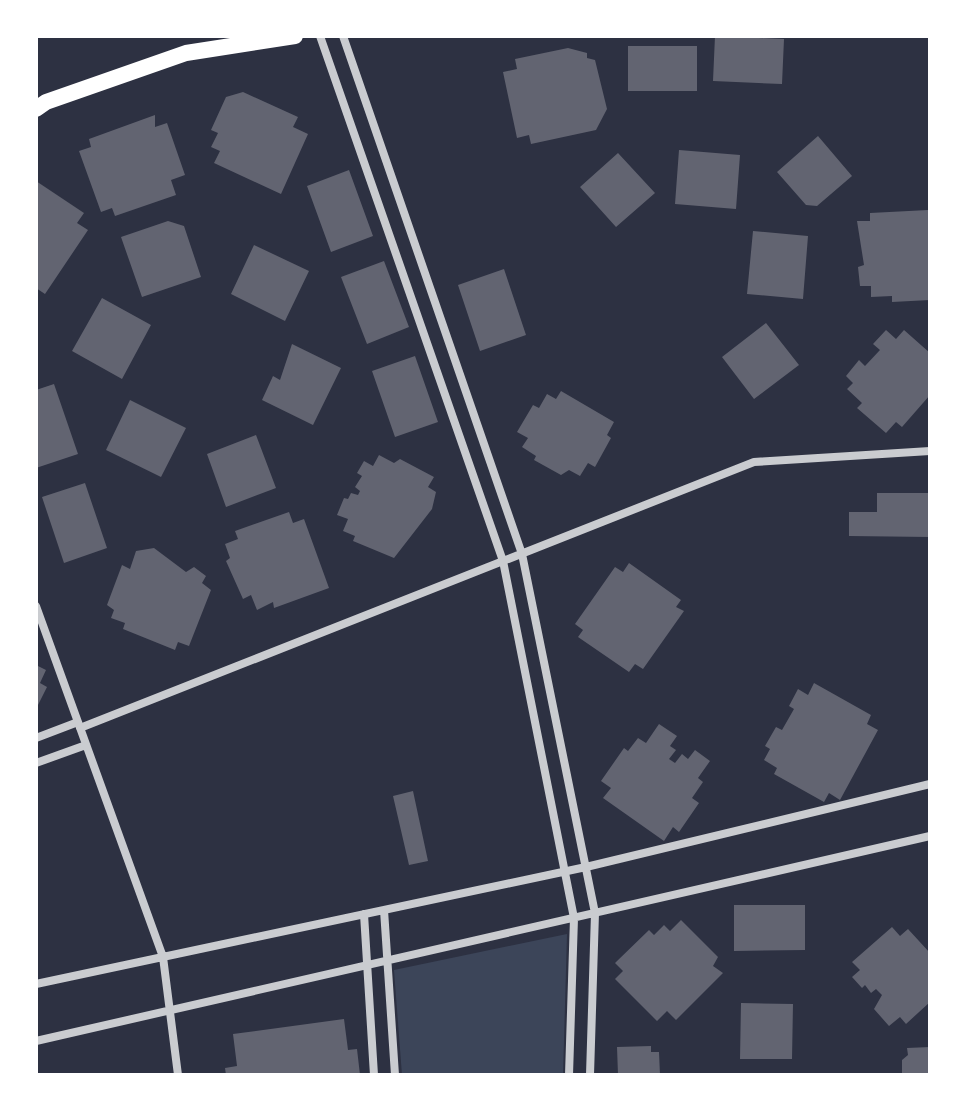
<svg xmlns="http://www.w3.org/2000/svg" width="966" height="1111" font-family="'Public Sans',sans-serif">
<style>
.green{fill:#3c4559}
.building{fill:#626471}
.lines{fill:none;stroke-linecap:round;stroke-linejoin:round}
.minor{stroke:#caccd0;stroke-width:8}
.primary{stroke:#fff;stroke-width:16}
</style>
<rect width="100%" height="100%" fill="#2d3142"/>
<!-- green -->
<path class="green" d="M567,934l-4,141h-161l-8,-105z"/>
<!-- building -->
<path class="building" d="M715,36l69,3 -2,45 -69,-3z
M628,46h69v45h-69z
M568,48l19,5v5l8,2 12,49 -11,21 -65,14 -2,-9 -12,3 -14,-66 14,-3 -2,-10z
M243,92l55,25 -5,10 15,7 -27,60 -67,-31 6,-12 -9,-4 7,-14 -7,-3 15,-33z
M155,115v12l12,-4 18,52 -14,5 5,15 -61,21 -3,-8 -11,4 -22,-61 12,-4 -2,-8z
M818,136l34,40 -35,30 -11,-1 -29,-33z
M679,150l61,5 -4,54 -61,-5z
M618,153l37,40 -39,34 -36,-40z
M349,170l24,66 -42,16 -24,-66z
M36,181l48,32 -7,10 11,7 -43,64 -9,-6z
M928,210l2,90 -38,2v-6l-21,1v-11h-11l-2,-19 6,-2 -7,-44h13v-8z
M168,221l16,5 17,51 -59,20 -21,-60z
M753,231l55,5 -5,63 -56,-5z
M254,245l55,26 -24,50 -54,-27z
M384,261l25,66 -42,17 -26,-67z
M504,269l22,66 -46,16 -22,-66z
M102,298l49,27 -29,54 -50,-28z
M766,323l33,42 -45,34 -32,-42z
M886,330l10,9 8,-9 26,23v42l-28,32 -6,-5 -10,11 -29,-25 5,-5 -15,-14 6,-6 -7,-7 13,-16 6,6 15,-16 -7,-6z
M292,344l49,24 -28,57 -51,-25 11,-24 7,4z
M415,356l23,66 -43,15 -23,-66z
M54,384l24,70 -42,14v-78z
M561,391l53,31 -7,13 4,3 -16,29 -7,-4 -8,13 -11,-6 -8,5 -27,-15 2,-4 -14,-9 6,-9 -11,-6 16,-27 6,3 8,-14 9,5z
M130,400l56,28 -25,49 -55,-27z
M256,435l20,53 -50,19 -19,-53z
M379,455l15,8 6,-4 34,18 -6,10 8,5 -4,17 -38,49 -41,-17 2,-5 -12,-5 5,-12 -11,-4 7,-17 4,1 3,-6 7,2 2,-4 -5,-4 7,-11 -5,-3 7,-12 9,5z
M85,483l22,65 -43,15 -22,-66z
M877,493h53v44l-81,-1v-24h28z
M289,512l4,11 11,-4 25,69 -55,20 -1,-6 -16,8 -6,-15 -8,4 -17,-38 4,-3 -5,-14 13,-5 -3,-8z
M154,548l32,24 8,-5 12,9 -4,7 9,7 -22,56 -11,-4 -3,8 -52,-21 2,-6 -14,-5 3,-8 -7,-5 15,-40 8,4 6,-18z
M629,563l52,37 -5,7 8,4 -41,58 -8,-5 -6,8 -51,-35 5,-7 -8,-6 40,-57 8,5z
M36,665l10,5 -6,13 7,4 -11,22z
M814,683l57,32 -4,9 11,6 -38,70 -11,-7 -5,9 -50,-28 3,-6 -13,-8 6,-11 -5,-3 11,-19 6,3 12,-21 -5,-3 9,-17 10,6z
M659,724l18,12 -7,10 6,4 -7,9 6,4 7,-9 6,5 7,-9 15,11 -12,17 5,4 -11,16 7,5 -20,29 -6,-5 -9,14 -61,-43 8,-10 -10,-7 23,-33 4,3 10,-13 8,5z
M413,791l15,70 -19,4 -16,-69z
M734,905h71v45l-71,1z
M681,920l37,37 -5,9 10,7 -47,47 -9,-9 -10,10 -42,-42 8,-8 -8,-8 34,-33 5,5 10,-10 6,6z
M892,927l8,9 8,-7 22,24v49l-24,22 -6,-7 -11,9 -15,-17 8,-14 -6,-6 -5,4 -6,-8 -3,3 -10,-11 8,-7 -8,-8z
M741,1003l52,1 -1,55h-52z
M344,1019l4,31 9,-1 3,26h-134l-1,-7 12,-2 -4,-32z
M651,1046v6h8l1,23h-42l-1,-28z
M930,1047v28h-28v-15l6,-5 -1,-7z"/>
<g class="lines">
<!-- minor -->
<path class="minor" d="M320,36l183,525 71,357 -5,157
M343,36l179,518 73,359 -5,162
M36,606l127,351 15,118
M80,728l674,-266 176,-11
M36,738l42,-16
M36,763l50,-18
M384,910l11,165
M364,914l10,161
M36,984l550,-117 344,-83
M36,1041l894,-205"/>
<!-- primary -->
<path class="primary" d="M36,109l10,-7 140,-49 109,-17"/>
</g>
<!-- border -->
<rect width="966" height="1111" fill="none" stroke="#ffffff" stroke-width="76"/>
</svg>
